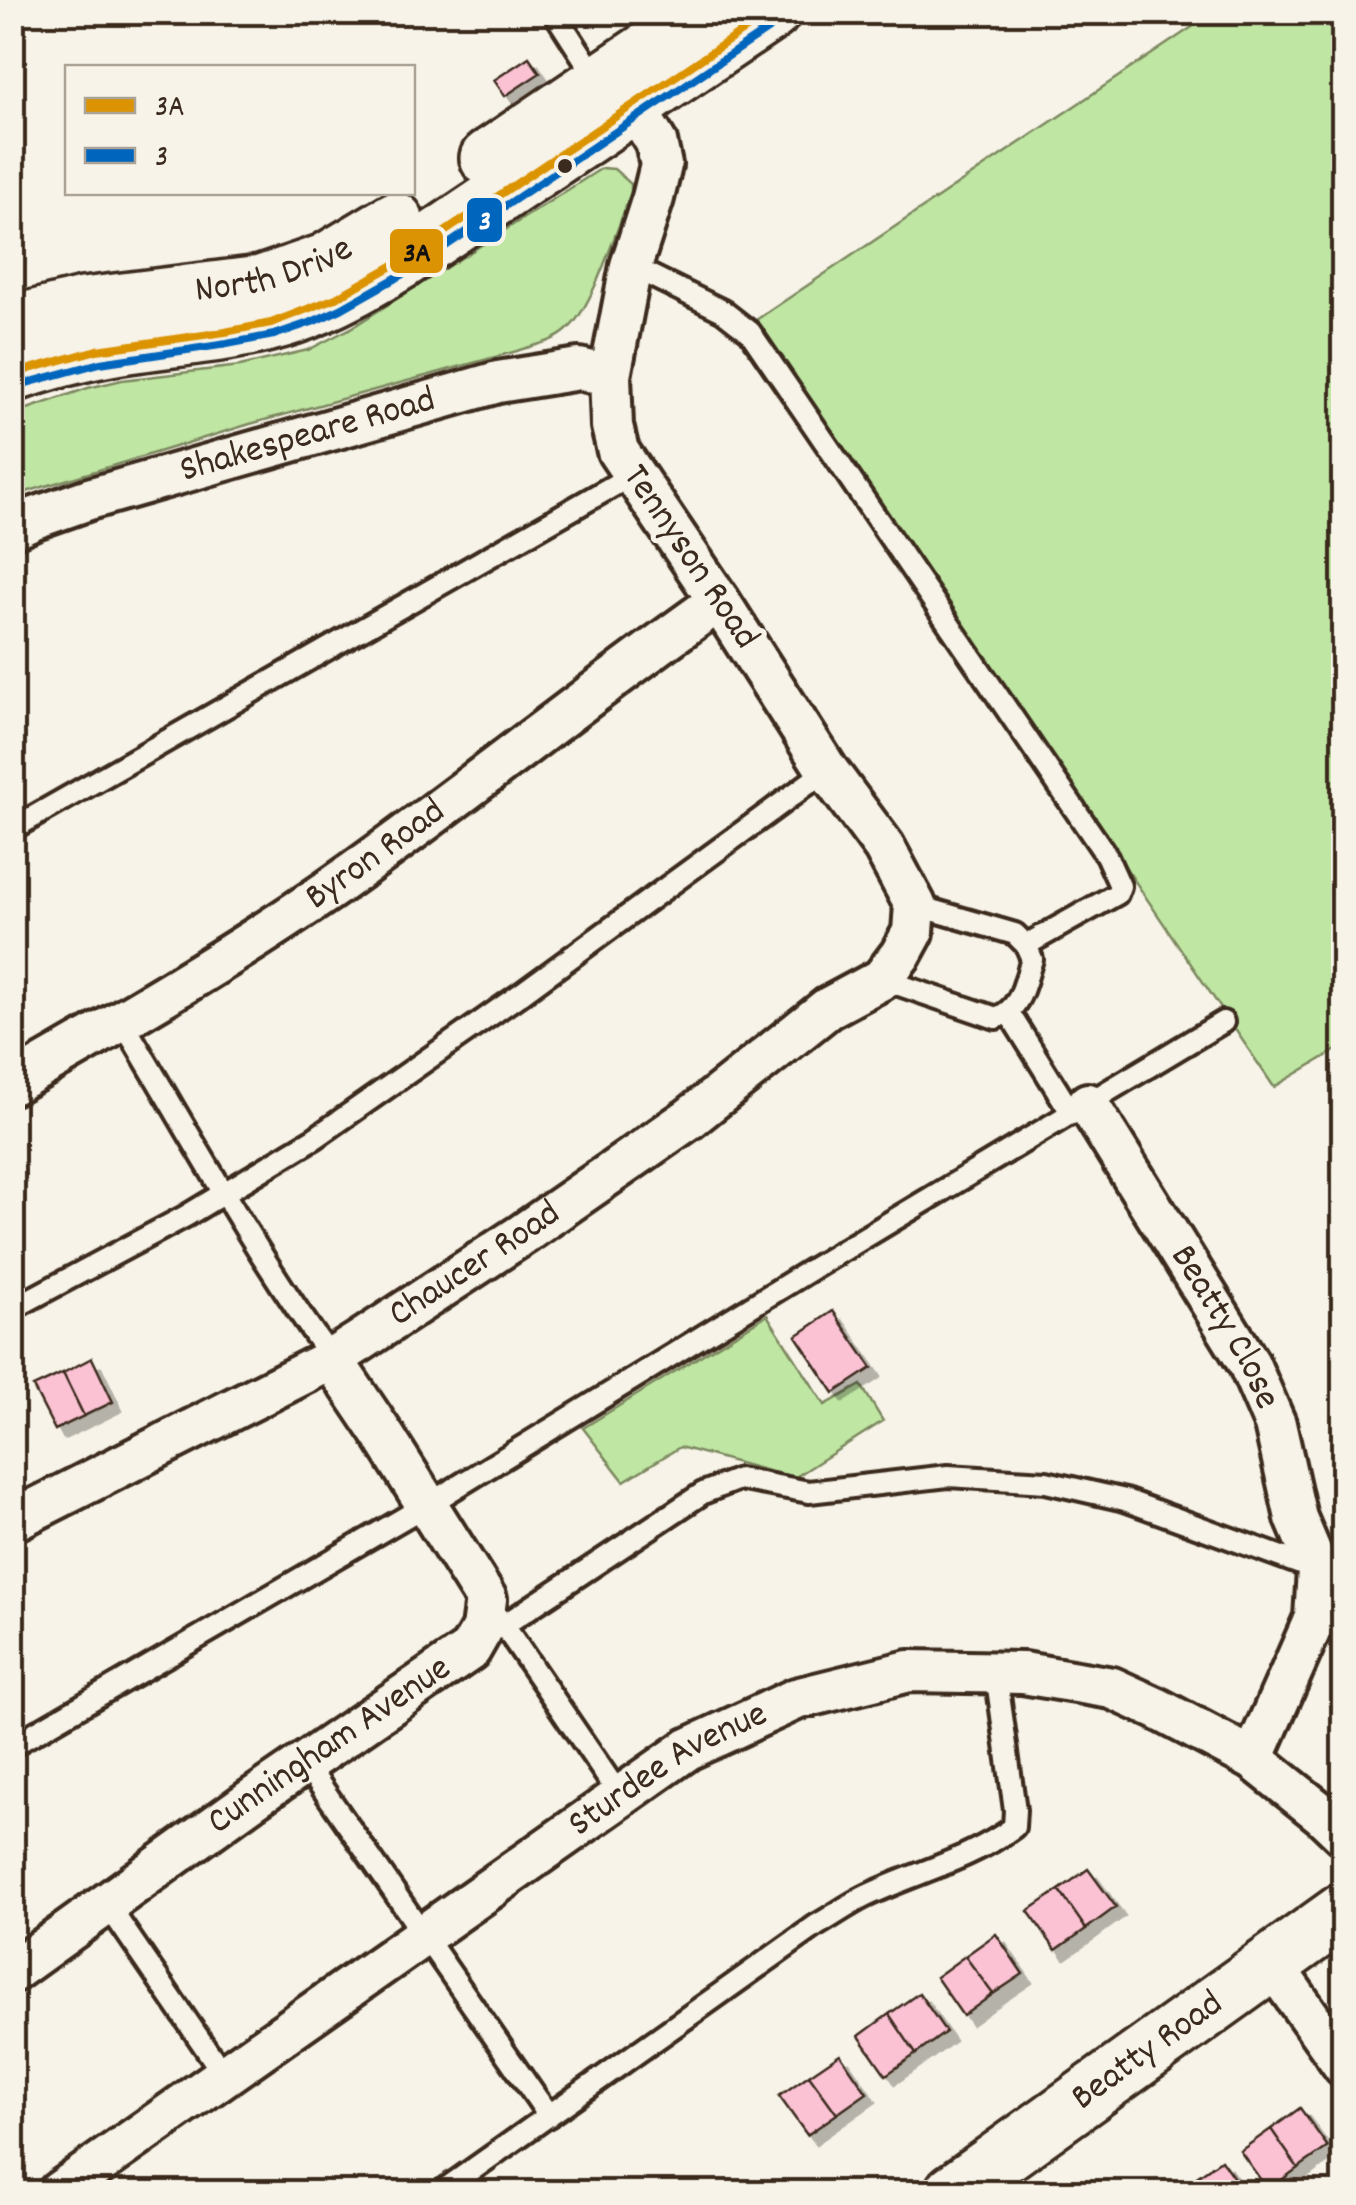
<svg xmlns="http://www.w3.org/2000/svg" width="1356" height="2205" font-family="Dekko,sans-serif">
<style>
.green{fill:#bfe7a3;stroke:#7d8860;stroke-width:2.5}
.building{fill:#fbc2d4;stroke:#3b2a1e;stroke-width:2.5;filter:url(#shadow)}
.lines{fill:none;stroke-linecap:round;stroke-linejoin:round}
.lane-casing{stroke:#3b2a1e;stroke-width:28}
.street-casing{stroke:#3b2a1e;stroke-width:48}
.secondary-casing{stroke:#3b2a1e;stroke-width:62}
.lane{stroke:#f7f3e8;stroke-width:20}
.street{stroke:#f7f3e8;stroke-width:40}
.secondary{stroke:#f7f3e8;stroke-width:55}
.bus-1-casing{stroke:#f7f3e8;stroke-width:15}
.bus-2-casing{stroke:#f7f3e8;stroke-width:15}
.bus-1{stroke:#db9304;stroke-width:8}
.bus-2{stroke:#0065bd;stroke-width:8}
.bus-dot{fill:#3b2a1e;stroke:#f7f3e8;stroke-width:4}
.labels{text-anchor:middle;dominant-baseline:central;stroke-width:10;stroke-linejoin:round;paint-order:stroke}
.street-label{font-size:38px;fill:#3b2a1e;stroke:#f7f3e8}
.line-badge{stroke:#f7f3e8;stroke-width:4}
.badge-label{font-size:28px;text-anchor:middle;font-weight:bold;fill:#fff}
.pale-badge-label{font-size:28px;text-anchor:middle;font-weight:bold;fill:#111}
</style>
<defs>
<filter id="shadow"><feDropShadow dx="9" dy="9" stdDeviation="0" flood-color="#0004"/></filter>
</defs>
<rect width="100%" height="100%" fill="#f7f3e8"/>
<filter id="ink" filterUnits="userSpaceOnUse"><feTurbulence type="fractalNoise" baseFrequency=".01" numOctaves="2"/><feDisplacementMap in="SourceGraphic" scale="20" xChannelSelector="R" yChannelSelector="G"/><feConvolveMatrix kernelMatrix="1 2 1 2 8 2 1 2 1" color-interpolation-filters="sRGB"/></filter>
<g filter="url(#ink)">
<!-- green -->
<path class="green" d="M1213,13h130v1033l-69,41 -518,-767z
M602,168l12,1 17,15v9c-14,35 -38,114 -63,136 -13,13 -34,16 -51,22l-267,73 -237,72v-82l75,-26 34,-8 118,-14 68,-16 45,-23z
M767,1315l58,90 36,-20 22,36 -89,57 -114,-31 -56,34 -41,-53z"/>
<!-- building -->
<path class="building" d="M529,57l11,16 -35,23 -11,-16z
M833,1311l39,57 -38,25 -38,-57z
M92,1358l21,44 -29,14 -21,-43z
M63,1373l21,43 -29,14 -22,-43z
M1088,1869l28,38 -30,22 -27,-39z
M1059,1890l27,39 -30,21 -28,-39z
M996,1934l27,40 -30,20 -28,-38z
M965,1956l28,38 -30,22 -27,-39z
M919,1993l27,39 -30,22 -27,-40z
M889,2014l27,40 -30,21 -27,-39z
M840,2054l27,39 -30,21 -28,-39z
M809,2075l28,39 -30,21 -28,-39z
M1300,2108l28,39 -30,21 -27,-39z
M1271,2129l27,39 -30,22 -28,-39z
M1221,2160l23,32h-45l-8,-11z"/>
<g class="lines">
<!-- lane casing -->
<g class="lane-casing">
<path id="lane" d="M554,12l45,70
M631,266l92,45 27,21 356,523 14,31 -3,8 -91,51
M12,829l622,-355
M882,979l114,39c26,-9 28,-35 36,-59l-6,-14 -11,-11 -100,-29
M1009,1013l63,101
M122,1021c68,113 132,231 210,338
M12,1309l174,-93 129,-78 207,-145 305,-223
M498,1617l122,179
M504,1625l199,-132 36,-14 70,13 139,-16 98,6 79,18 192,70
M12,1746l435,-253 365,-224 411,-247
M305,1763l244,353
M107,1904l117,171
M441,2192l376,-267c16,-9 31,-20 47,-28 49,-24 106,-37 150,-70l1,-17 -19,-137"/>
</g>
<!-- street casing -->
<g class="street-casing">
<g id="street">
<path id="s1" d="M12,528l20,-9 57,-20 409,-117 81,-13 31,7"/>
<path id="s2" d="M12,1084c108,-62 215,-124 317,-194 133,-93 258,-196 390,-289"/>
<path id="s3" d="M1088,1104l161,260 26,60 21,94 22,52 -3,48 -62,141"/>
<path id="s4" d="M12,1521l320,-162 27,-17 164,-108 167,-116 138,-110 54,-29 19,-25 12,-22 2,-27 -31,-58 -57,-77 -108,-169 -101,-150 -6,-25 -2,-50 21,-110 22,-68 8,-33 -5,-23 -35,-57"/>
<path d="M1272,1964l72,102"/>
<path id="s5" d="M12,1972l239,-172 219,-150 12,-21 4,-30 -103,-164 -51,-76"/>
<path id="s6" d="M59,2192l629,-443 108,-50 113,-28 114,2 89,15 46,21 95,50 70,56 21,20"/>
</g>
</g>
<!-- secondary casing -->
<g class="secondary-casing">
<g id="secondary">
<path d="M488,158l216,-146"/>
<path id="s7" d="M12,324l71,-18 178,-22 64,-22 70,-42"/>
<path d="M12,374c33,-11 64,-20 98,-26 61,-11 124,-12 183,-32 40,-14 74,-34 110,-56l369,-248"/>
<path id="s8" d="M953,2192l391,-281"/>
</g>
</g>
<!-- lane -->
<use href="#lane" class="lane"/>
<!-- street -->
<use href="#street" class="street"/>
<!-- secondary -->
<use href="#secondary" class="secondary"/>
<!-- bus-1 casing -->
<g class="bus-1-casing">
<path id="bus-1" d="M12,374l85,-24 128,-18 46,-9 65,-25 67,-38 368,-248"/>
</g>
<!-- bus-2 casing -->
<g class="bus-2-casing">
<path id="bus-2" d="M16,386l84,-23 127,-19 47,-9 38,-13 29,-13 69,-39 369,-248"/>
</g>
<!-- bus-1 -->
<use href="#bus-1" class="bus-1"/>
<!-- bus-2 -->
<use href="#bus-2" class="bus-2"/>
</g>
</g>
<!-- markers -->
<circle class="bus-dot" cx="565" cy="166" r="9"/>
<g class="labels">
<!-- street labels -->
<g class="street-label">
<text stroke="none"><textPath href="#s7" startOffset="268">North Drive</textPath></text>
<text stroke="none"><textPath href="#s1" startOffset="310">Shakespeare Road</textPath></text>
<text transform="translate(689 558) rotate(56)">Tennyson Road</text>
<text stroke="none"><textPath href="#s2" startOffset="430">Byron Road</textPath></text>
<text stroke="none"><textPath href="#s4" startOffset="530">Chaucer Road</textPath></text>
<text stroke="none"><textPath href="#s3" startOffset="262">Beatty Close</textPath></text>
<text stroke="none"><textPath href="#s5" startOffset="390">Cunningham Avenue</textPath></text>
<text stroke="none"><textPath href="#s6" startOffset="742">Sturdee Avenue</textPath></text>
<text stroke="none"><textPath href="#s8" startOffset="240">Beatty Road</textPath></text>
</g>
</g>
<g class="line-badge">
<rect x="465" y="196" width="39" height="48" rx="10" fill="#0065bd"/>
<rect x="388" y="227" width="57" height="48" rx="10" fill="#db9304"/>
</g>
<g class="badge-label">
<text x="485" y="229">3</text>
</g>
<g class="pale-badge-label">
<text x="417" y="261">3A</text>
</g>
<!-- margin -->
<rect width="1356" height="2205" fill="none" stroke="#f7f3e8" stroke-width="50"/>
<rect x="25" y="25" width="1306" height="2155" fill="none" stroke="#3b2a1e" stroke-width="4" filter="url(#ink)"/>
<!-- legend -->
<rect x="65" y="65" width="350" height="130" fill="#f7f3e8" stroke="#aca397" stroke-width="2.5"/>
<rect x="85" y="98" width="50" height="15" fill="#db9304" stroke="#aca397" stroke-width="2.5"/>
<text x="155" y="115" font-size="30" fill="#3b2a1e">3A</text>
<rect x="85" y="148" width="50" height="15" fill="#0065bd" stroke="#aca397" stroke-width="2.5"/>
<text x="155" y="165" font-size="30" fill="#3b2a1e">3</text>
</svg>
